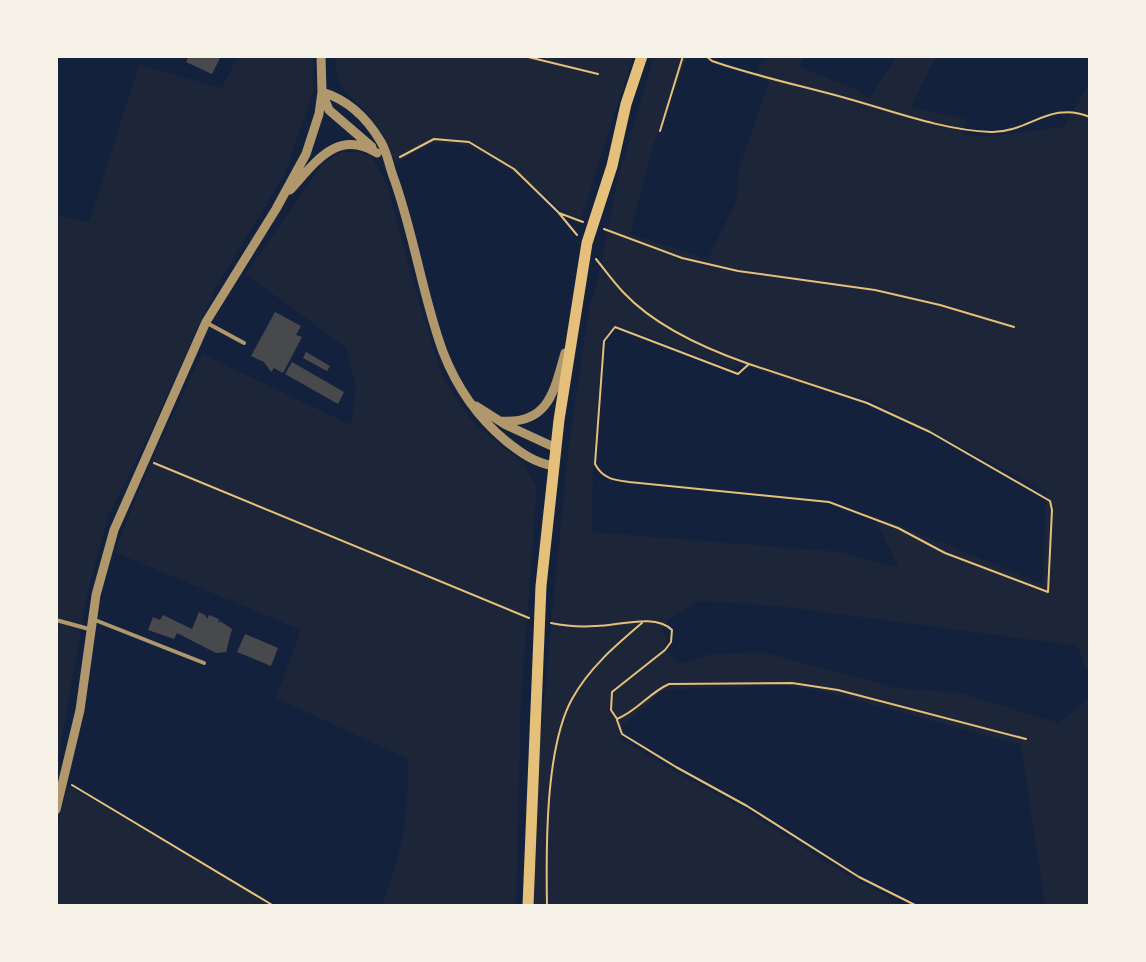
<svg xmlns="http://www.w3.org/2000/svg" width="1146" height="962" font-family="Raleway,sans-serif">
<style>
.green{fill:#1d2539;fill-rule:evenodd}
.building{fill:#48494c}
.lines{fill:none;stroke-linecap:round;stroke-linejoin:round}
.path{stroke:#e5c07b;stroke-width:2}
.service{stroke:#b1986c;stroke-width:4}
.tertiary{stroke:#b1986c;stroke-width:9}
.primary{stroke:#e5c07b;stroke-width:11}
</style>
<rect width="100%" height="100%" fill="#14213d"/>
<!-- green -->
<path class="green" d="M238,56h76l-1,37 -29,82 -68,112 -66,146 -42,83 -20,75 -32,180v-556l33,7 50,-157 83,23z
M336,56h297l-54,169c-35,-28 -92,-84 -138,-82 -14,0 -33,14 -45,20 -8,-17 -16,-34 -29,-49 -21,-26 -31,-20 -31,-58z
M654,56h34l-35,89 -23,89 78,25 28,-57 3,-34 30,-85 -10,-5v-11l8,-11h38l-6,11 52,20 18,11 28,-42h39l-25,51 55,12 -5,15 24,3 79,-10 26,-45v595l-13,-31 -299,-40 -79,-5 -31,19 -5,11 4,8 -4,9 16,16 32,-10 52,-2 133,36 64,5 99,30 31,-26v209h-45l-24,-161 -203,-55 -41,-5 -114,5 -41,36 -3,12 35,22 92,50 81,53 77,43h-370l4,-146 30,-308 21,-143 10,-32 19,-99zM616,325l117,44 8,-5 52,18 75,17 178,92 -3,93 -170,-69 26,53 -58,-16 -249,-20 1,-60 9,-132z
M341,152h16l14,4 16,29 33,121 22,68 20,34 15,18 45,36 15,25 -16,209 -5,210h-134c21,-56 26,-87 26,-147l-132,-61 25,-68 -187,-78 46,-110 42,-88 149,71 5,-39 -10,-38 -100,-74 77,-111z
M68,786l209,120h-221v-75z"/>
<!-- building -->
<path class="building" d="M189,56h32l-9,18 -26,-12z
M275,312l26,14 -5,9 6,2 -19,36 -9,-5 -3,4 -7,-10 -13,-6z
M306,352l24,14 -3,5 -24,-13z
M292,362l52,30 -6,12 -53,-30z
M199,612l6,3 2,4 2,-4 10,4 -1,4 2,-2 12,8 -6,23 -10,1 -39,-20 -3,6 -26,-9 5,-13 7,3 3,-5 29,14z
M245,634l33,14 -7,18 -34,-14z"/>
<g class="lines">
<!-- path -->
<path class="path" d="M524,56l74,18
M706,56l6,5c43,15 86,24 130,36 48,13 98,33 149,35 37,1 59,-32 99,-15
M660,131l23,-75
M400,157l34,-18 35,3 45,27 44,43 19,23
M559,213l24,9
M604,229l78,29 56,13 137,19 65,15 74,22
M596,259c9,11 18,24 28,34 32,34 82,56 125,71l-11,10 -123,-47 -11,14 -9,123c8,15 19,16 34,18l200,20 69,26 47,25 103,39 4,-82 -2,-9 -120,-69 -63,-29 -118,-39
M154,463l375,155
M551,623c14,3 30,4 45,3 22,0 59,-13 76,4l-1,12 -6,8 -53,42 -1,18 6,9c20,-8 32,-26 52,-35l123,-1 46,7 188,49
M617,720l5,14 54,33 71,39 112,71 58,29
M72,785l202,121
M547,906c-1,-56 -2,-158 25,-207 17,-31 43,-53 70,-76"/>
<!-- service -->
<path class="service" d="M207,323l37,20
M56,620l33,9
M95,620l109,43"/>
<!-- tertiary -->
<path class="tertiary" d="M322,92c27,8 45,26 59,50 6,10 8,23 12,34 21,57 29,119 50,176 14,36 34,65 63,89 15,12 29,22 48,25
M323,95l6,15 43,37
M290,190c25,-27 47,-62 87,-37
M476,406l30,19 50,23
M500,421c49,4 54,-30 65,-68
M56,810l24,-100 16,-115 18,-65 92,-208 70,-113 30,-55 13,-40 3,-22 -1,-36"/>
<!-- primary -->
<path class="primary" d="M528,906l13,-320 18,-166 28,-177 25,-77 14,-62 16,-48"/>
</g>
<!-- border -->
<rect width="1146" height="962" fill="none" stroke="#f6f1e7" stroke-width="116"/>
</svg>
